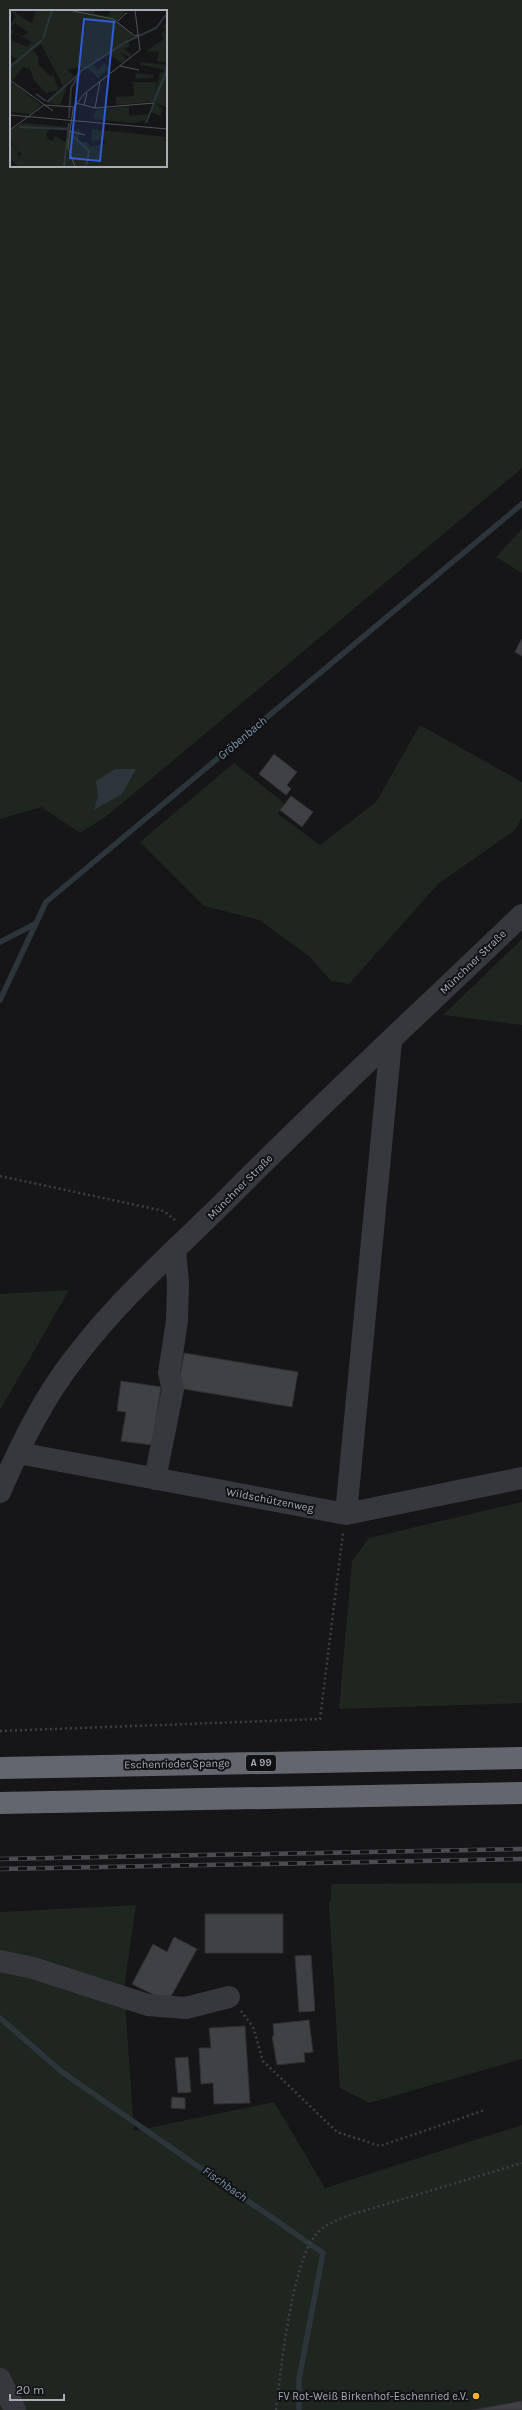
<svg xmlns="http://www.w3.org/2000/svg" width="522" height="2410" font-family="Karla,sans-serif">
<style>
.green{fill:#1e261f;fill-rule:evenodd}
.water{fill:#2c353c}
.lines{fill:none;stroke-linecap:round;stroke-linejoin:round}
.stream{stroke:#2c353c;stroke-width:5.5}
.building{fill:#404145;stroke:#303034}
.path{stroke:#3d3f44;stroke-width:2.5;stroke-dasharray:2 3;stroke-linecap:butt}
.minor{stroke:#37383d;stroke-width:22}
.highway{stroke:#63666e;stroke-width:22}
.rail-casing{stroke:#4a4c52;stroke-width:4.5}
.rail{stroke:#111113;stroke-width:3;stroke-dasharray:9;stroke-linecap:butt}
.poi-dot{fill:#f2b134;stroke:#111113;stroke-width:1.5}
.labels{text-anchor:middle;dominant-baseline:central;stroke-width:4;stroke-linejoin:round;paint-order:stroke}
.shield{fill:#111113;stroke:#7b7e86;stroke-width:1}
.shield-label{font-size:10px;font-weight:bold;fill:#a8adb8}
.street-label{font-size:11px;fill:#a8adb8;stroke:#111113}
.poi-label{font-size:11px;fill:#a8adb8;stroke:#111113;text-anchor:end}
.water-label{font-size:12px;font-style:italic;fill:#7f9bb3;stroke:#111113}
.inset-river{fill:none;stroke:#2c353c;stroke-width:2}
.inset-road{fill:none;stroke:#505258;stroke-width:1}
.view{fill:#325cd3;fill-opacity:0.15;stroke:#325cd3;stroke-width:2}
.inset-edge{fill:none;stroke:#a8adb8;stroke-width:2}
</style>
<rect width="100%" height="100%" fill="#161618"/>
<!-- green -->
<path class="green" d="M0,0h522v468l-415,348 -27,17 -39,-26 -41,12zM11,11h155v155h-155z
M522,529v44l-26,-16z
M420,725l102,57v36l-8,13 -75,52 -90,101 -18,-3 -22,-25 -50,-36 -55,-14 -64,-64 94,-79 50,40 -6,11 42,31 56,-43z
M522,939v86l-79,-10z
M69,1290l-69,120v-116z
M522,1502v201l-183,6 13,-148 17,-23z
M522,1883v176l-153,44 -29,-15 -11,-186 2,-1v-17z
M136,1905l-12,83 10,143 140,-29 51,86 197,-63v285h-522v-498z"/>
<!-- water -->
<path class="water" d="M115,769h21l-14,25 -28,16 4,-14 -2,-15z"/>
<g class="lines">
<!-- stream -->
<path class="stream" d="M0,942l35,-18
M0,1000l46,-98 476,-398
M0,2018l62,54 261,181 -24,126v31"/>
</g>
<!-- building -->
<path class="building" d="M521,640h1v16l-7,-4z
M274,754l23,18 -10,13 4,4 -5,6 -27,-21z
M291,796l22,16 -11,15 -22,-17z
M184,1353l114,19 -6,35 -114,-19z
M121,1381l40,6 -9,58 -31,-4 5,-29 -9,-1z
M205,1914h78v39h-78z
M174,1937l23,12 -29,53 -36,-18 21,-40 14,8z
M311,1955l4,56 -16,1 -4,-56z
M309,2020l4,32 -9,1 1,9 -28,3 -5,-29h2l-1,-12z
M245,2026l5,77 -36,1 -1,-21 -12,1 -2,-36h12l-2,-20z
M188,2057l3,35 -13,1 -3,-35z
M172,2097l13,1v11l-14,-1z
M522,2401v9h-50z"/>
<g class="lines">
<!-- path -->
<path class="path" d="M0,1176l164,35 12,10
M0,1731l320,-12 23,-186
M241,2011l12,16 10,34 74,71 43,14 105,-36
M276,2410c5,-41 15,-141 38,-173 8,-12 23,-17 36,-22l172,-52"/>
<!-- minor -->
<path class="minor" d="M18,1453l328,61 176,-36
M155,1479l18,-90 -4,-16 8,-52 1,-38 -3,-33
M0,1492c21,-48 44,-96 77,-137 44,-58 99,-105 150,-156 96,-97 196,-189 295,-284
M346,1514l45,-473
M0,1961l33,7 115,37 38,3 43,-11
M0,2379l15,31"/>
<!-- highway -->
<path class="highway" d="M0,1768l522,-10
M0,1803l522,-10"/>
<!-- rail casing -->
<g class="rail-casing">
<path id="rail" d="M0,1859l522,-10
M0,1869l522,-10"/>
</g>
<!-- rail -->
<use href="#rail" class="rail"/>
</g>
<!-- markers -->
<circle class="poi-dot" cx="476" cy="2396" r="4"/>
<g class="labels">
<!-- shield labels -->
<rect class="shield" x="246" y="1755" width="30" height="16" rx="3"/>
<g class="shield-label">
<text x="261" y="1763">A 99</text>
</g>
<!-- street labels -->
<g class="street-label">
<text transform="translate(473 962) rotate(-44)">Münchner Straße</text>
<text transform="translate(240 1187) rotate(-45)">Münchner Straße</text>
<text transform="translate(270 1500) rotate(11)">Wildschützenweg</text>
<text transform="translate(177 1764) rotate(-1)">Eschenrieder Spange</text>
</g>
<!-- poi labels -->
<g class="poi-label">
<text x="468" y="2396">FV Rot-Weiß Birkenhof-Eschenried e.V.</text>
</g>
<!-- water labels -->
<g class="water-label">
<text transform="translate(242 738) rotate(-40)">Gröbenbach</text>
<text transform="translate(225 2184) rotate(35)">Fischbach</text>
</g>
</g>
<!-- overview -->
<g transform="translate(10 10)">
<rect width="157" height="157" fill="#161618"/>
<path d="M0,0h7l-1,4 16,9 4,-13h32l9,3 -8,-3h26l-1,4 14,2 3,-6h12l1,3 -7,8 17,15 -50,32 -18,1 8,7 -11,10 -22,-42 -8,6 6,8 -1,6 12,12 3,-1 6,15 -13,3 -12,-13 -4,-11 -7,-2 -10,13 -3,-2v-18l3,2 4,-3 -7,-4v-15l18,7 2,-4 5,1 -20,-11 8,3 6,-4 -15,-9 -4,6 4,3 -4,2v-8l6,-10zM157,12v41l-10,-2 2,-9 -13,-1 18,-12 -3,-5 5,-4 -3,-3zM118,31l2,5 -6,3 8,6 -3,2 -7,-4 -1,1 6,5 -6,4 -12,-9zM130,52l27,3v42l-17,-5 -34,3v-8l18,-1 -1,-14h24l-2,9 1,-1 4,-17 4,-1 -2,-3 -22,-4zM94,53l6,5 -12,10 -11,-10 6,-4 5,6zM126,63l17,2v3l-18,1zM0,72h2l29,23 -11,9 -20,-2zM54,77l2,3 -6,15 -12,-2zM144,93l8,5 -1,8 -10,-4zM110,97h9v9l19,-2 -2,6 -12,3 -41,-4 3,-9zM12,113l47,4v4l11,-2 -1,13h8l3,5 15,-4 -1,-3 -13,1 1,-12 74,8 -2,3 3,2v25h-148l-9,-8v-16l10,9 -3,2 2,2 3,-2 -12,-13v-10zM40,119l18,2 -2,11 -11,-6 -3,5 -4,-2 -2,-5z" fill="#1e261f" fill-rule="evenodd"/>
<path class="inset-river" d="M33,29l9,-29M0,57l32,-27M26,84l10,7M144,91l13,-31M37,92l33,-29M59,108l2,-30 10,-17 45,-29 30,-14 10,-13M136,113l8,-20M9,117l49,2M61,124l18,17 -3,16M54,157l5,-44"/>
<path class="inset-road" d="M58,0l45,9 22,17 3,-1M108,11l8,-8 1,1M110,56l19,4M0,70l43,31M66,93l19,5 59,-5M74,95l3,-12M85,98l5,-27M0,105l157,14M0,120l34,-25 30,2M59,121l16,4M65,157l-7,-20 5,-38 11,-15 56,-44 -5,-40"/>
<path class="view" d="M74,9l30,3 -14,139 -30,-3z"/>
<rect width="157" height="157" class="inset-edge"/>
</g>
<!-- scale -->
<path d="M10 2394v6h54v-6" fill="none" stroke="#a8adb8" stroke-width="2"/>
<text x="16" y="2394" font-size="12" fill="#a8adb8" stroke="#111113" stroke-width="3" paint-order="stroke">20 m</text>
</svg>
